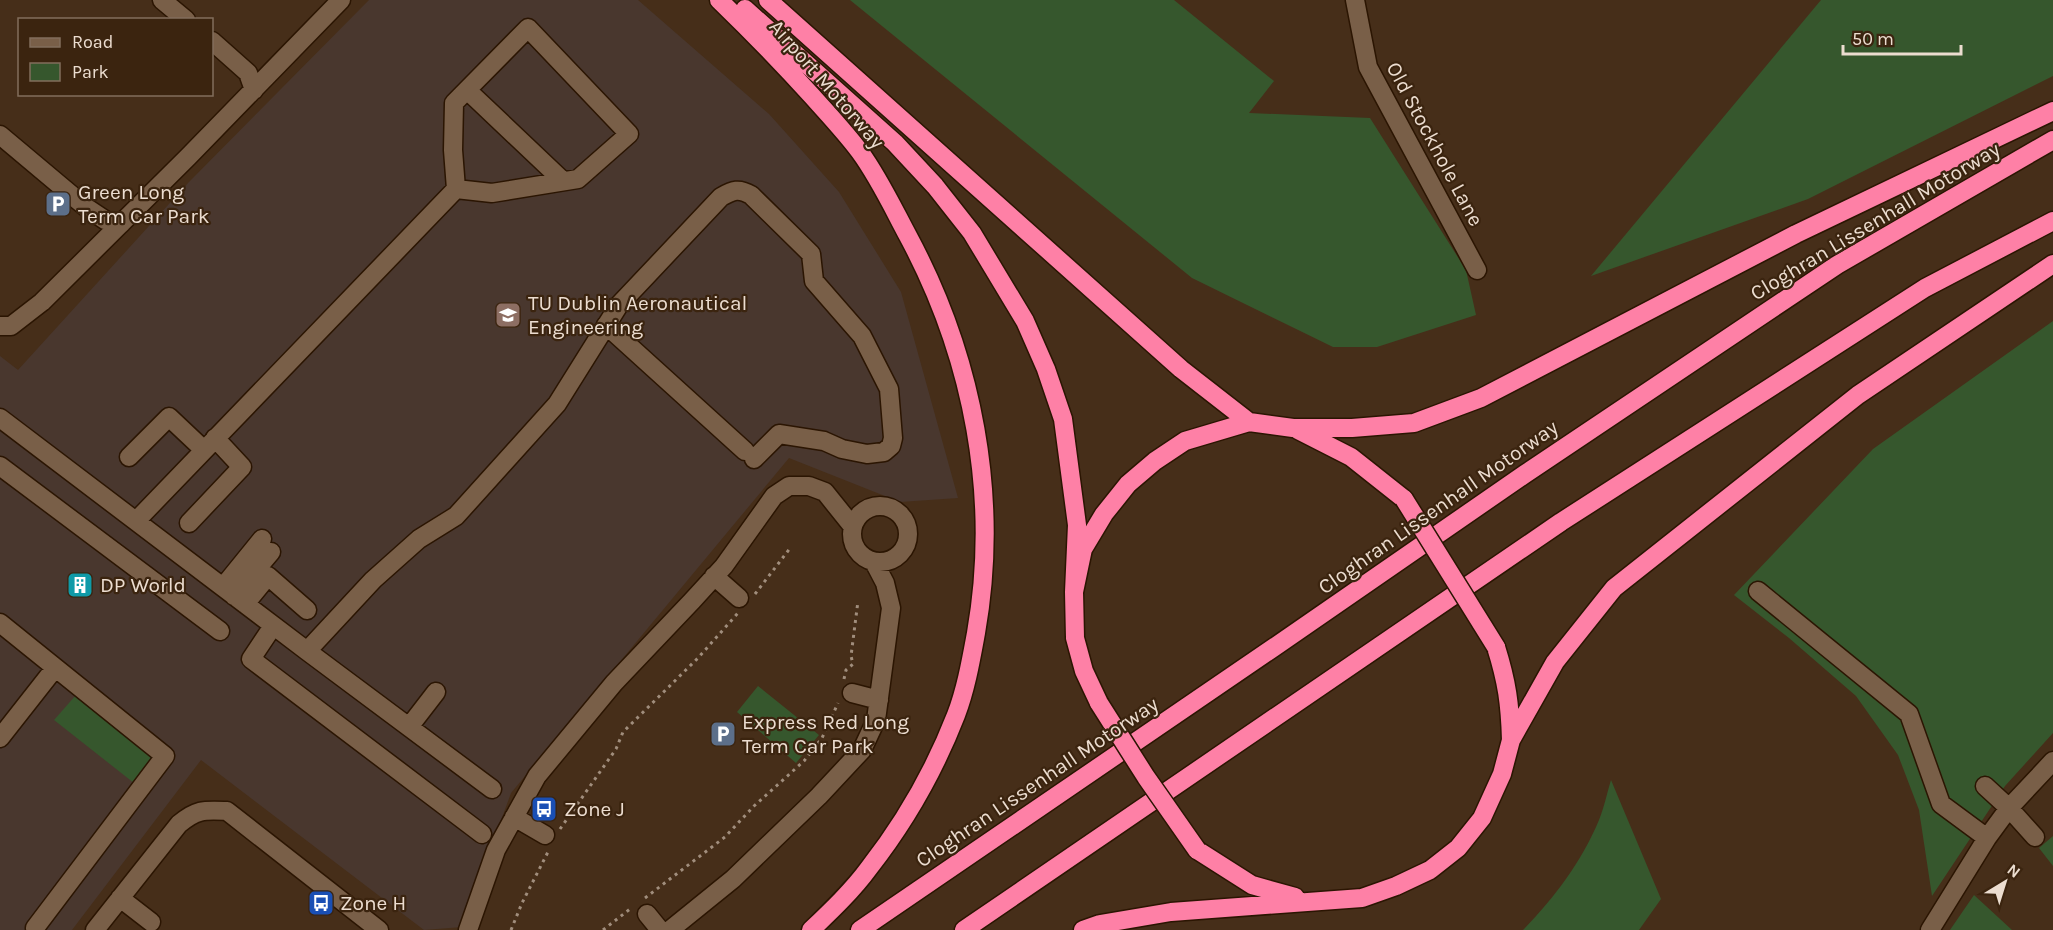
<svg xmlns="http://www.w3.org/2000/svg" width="2053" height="930" font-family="Karla,sans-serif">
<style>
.industrial{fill:#49372e}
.green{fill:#36572d}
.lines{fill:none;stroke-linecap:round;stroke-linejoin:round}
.minor-casing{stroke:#2b1502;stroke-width:21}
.highway-casing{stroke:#2b1502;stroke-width:21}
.path{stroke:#a18e7d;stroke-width:3;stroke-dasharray:3 4.5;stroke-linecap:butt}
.minor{stroke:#795f48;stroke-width:18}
.highway{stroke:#fe80a6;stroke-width:18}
.highway-bridge-casing{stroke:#2b1502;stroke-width:21;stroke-linecap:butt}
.highway-bridge{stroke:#fe80a6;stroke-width:18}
.labels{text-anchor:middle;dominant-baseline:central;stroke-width:4.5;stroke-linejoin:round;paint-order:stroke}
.street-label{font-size:21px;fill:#ecddd0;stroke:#3b240f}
.poi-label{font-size:21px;fill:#ecddd0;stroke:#3b240f;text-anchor:start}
</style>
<rect width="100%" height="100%" fill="#462e19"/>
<!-- industrial -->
<path class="industrial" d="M369,0h269l131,114 70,78 62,100 57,206 -58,4 -111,-44 -278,335 -49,134 -38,3 -223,-170 -129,170h-72v-574l18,14 171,-188z"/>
<!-- green -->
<path class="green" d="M850,0h324l100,81 -25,32 121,5 96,152 10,45 -99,32h-44l-141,-69z
M1821,0h232v76l-245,123 -217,77z
M2053,321v412l-48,53 -73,110 -13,-86 -21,-55 -42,-59 -67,-58 -55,-43 139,-146z
M758,686l61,49 -23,28 -59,-51z
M76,695l80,56 -17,36 -85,-67z
M1611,780l50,119 -22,31h-116c31,-32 58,-67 76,-110 5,-12 8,-27 12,-40z
M2053,836v30l-14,-18z
M1974,895l38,35h-62z"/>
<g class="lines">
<!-- minor casing -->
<g class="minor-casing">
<path id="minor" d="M162,0l24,20
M1355,0l13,67 109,203
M212,41l36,32 6,17
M467,90l96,91
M0,135l87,73 18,12 16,4
M606,325l139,126
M0,326h11l31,-24 146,-145 153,-157
M0,418l307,233 185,138
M129,457l40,-40 35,33
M0,466l220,165
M852 534a28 28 0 1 1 56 0a28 28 0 1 1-56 0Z
M136,521l320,-332 -3,-39 1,-47 74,-75 101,106 -51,45 -86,14 -36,-4
M189,523l53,-56 -27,-29
M714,576l25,22
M223,587l39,-48
M1758,591l151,123 32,90 46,34
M234,596l37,-44
M245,604l23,-28 39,34
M0,623l165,133 -130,172
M273,626l-22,33 231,175
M307,651l66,-71 46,-41 37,-23 101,-112 62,-99 102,-108c12,-7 18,-9 30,-2l60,59 3,27 48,55 27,53 4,49 -2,8 -7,6 -17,2 -25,-5 -18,-8 -45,-7 -25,25
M852,693l27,7
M409,727l27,-35
M0,738l55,-70
M1985,786l24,22 26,29
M514,817l31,18
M120,898l31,24
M647,914l13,16
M95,930l84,-106c18,-15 25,-14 48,-13l152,119
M468,930l28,-80 41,-74 77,-93 78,-82 32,-35 50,-70 15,-10h20l16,6 28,35
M670,930l63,-51 86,-83 43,-46 14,-30 15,-112 -6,-25 -11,-21
M1930,930l57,-92 22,-30 44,-47"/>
</g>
<!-- highway casing -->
<g class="highway-casing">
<path id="highway" d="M719,0c32,31 63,63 93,96 16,18 34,37 48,56 19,26 33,56 48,84 65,121 92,261 68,397 -5,27 -10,56 -20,82 -21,54 -51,107 -87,153 -16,22 -38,43 -58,62
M768,0l413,369 68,53
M745,9l150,134 40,43 37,47 53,88 21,48 17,50 14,106 -3,67 1,46 9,33 15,32
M1298,430l53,27 53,42
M1074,592l9,-43 21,-35 24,-30 27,-23 30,-20 64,-19 44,6h59l62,-5 67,-25 315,-164 257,-123
M1496,647c11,35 14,57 15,93
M1197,850l55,35 43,12
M860,930l413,-282 252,-174 312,-209 216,-125
M964,930l597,-408 364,-234 128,-67
M1083,930l17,-6 71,-12 191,-14 34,-12 34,-16 28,-22 24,-30 20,-44 9,-34 44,-78 59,-74 244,-193 195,-131"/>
</g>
<!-- path -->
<path class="path" d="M755,594l36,-47
M844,679l2,-9 7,-6 -2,-8 7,-55
M560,829l56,-80 7,-17 75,-74 40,-45
M645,898l80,-61 29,-31 50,-45 18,-23 16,-35
M511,930l11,-27 27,-53
M603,930l27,-21"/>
<!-- minor -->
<use href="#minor" class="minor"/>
<!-- highway -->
<use href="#highway" class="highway"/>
<!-- highway-bridge casing -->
<g class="highway-bridge-casing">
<path id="highway-bridge" d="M1404,499l92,148
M1099,703l47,74 51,73"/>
</g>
<!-- highway-bridge -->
<use href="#highway-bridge" class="highway-bridge"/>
</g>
<!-- icons -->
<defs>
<g id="parking-square" transform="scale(1.35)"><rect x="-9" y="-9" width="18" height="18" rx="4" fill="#5c6f8a" stroke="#3b240f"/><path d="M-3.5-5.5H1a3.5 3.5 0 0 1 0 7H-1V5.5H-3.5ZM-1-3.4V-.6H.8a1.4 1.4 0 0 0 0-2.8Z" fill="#fff"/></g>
<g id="university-square" transform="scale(1.35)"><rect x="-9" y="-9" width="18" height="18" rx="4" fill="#8d6e63" stroke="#3b240f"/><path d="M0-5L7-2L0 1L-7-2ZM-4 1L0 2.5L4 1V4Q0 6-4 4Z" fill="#fff"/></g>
<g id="building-square" transform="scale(1.35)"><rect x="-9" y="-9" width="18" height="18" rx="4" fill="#0f9aa8" stroke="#3b240f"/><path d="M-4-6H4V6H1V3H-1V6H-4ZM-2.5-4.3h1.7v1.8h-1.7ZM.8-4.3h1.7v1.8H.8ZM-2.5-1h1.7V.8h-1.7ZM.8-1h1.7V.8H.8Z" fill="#fff"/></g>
<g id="bus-square" transform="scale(1.35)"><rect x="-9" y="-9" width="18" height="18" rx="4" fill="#1a4fb4" stroke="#3b240f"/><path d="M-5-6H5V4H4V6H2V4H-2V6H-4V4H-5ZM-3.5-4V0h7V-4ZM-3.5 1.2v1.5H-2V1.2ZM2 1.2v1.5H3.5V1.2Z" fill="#fff"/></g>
</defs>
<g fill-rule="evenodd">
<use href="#parking-square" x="58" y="204"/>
<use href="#university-square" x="508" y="315"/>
<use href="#building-square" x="80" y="585"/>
<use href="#parking-square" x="723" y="734"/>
<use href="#bus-square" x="544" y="809"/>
<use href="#bus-square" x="321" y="903"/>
</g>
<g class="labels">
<!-- street labels -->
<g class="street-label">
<text transform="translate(827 84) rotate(49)">Airport Motorway</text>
<text transform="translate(1435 144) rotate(62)">Old Stockhole Lane</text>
<text transform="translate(1875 221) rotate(-31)">Cloghran Lissenhall Motorway</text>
<text transform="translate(1438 507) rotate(-35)">Cloghran Lissenhall Motorway</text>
<text transform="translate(1037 782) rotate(-34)">Cloghran Lissenhall Motorway</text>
</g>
<!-- poi labels -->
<g class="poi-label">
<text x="78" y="192">Green Long<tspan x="78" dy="24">Term Car Park</tspan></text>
<text x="528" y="303">TU Dublin Aeronautical<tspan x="528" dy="24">Engineering</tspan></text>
<text x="100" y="585">DP World</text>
<text x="742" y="722">Express Red Long<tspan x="742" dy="24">Term Car Park</tspan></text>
<text x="564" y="809">Zone J</text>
<text x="340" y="903">Zone H</text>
</g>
</g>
<!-- legend -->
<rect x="18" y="18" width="195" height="78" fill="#3b240f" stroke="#826e5c" stroke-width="1.5"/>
<rect x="30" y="38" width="30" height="9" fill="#795f48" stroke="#826e5c" stroke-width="1.5"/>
<text x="72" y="48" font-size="18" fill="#ecddd0">Road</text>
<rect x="30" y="63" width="30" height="18" fill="#36572d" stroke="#826e5c" stroke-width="1.5"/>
<text x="72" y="78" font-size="18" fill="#ecddd0">Park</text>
<!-- north arrow -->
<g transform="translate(2005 882) rotate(38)" stroke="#3b240f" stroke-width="4.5" paint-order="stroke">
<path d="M0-4.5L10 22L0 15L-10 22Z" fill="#ecddd0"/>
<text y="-9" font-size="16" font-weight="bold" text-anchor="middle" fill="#ecddd0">N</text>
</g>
<!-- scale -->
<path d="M1843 45v9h118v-9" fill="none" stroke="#ecddd0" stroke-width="3"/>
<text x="1852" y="45" font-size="18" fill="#ecddd0" stroke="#3b240f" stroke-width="4.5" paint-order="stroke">50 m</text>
</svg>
